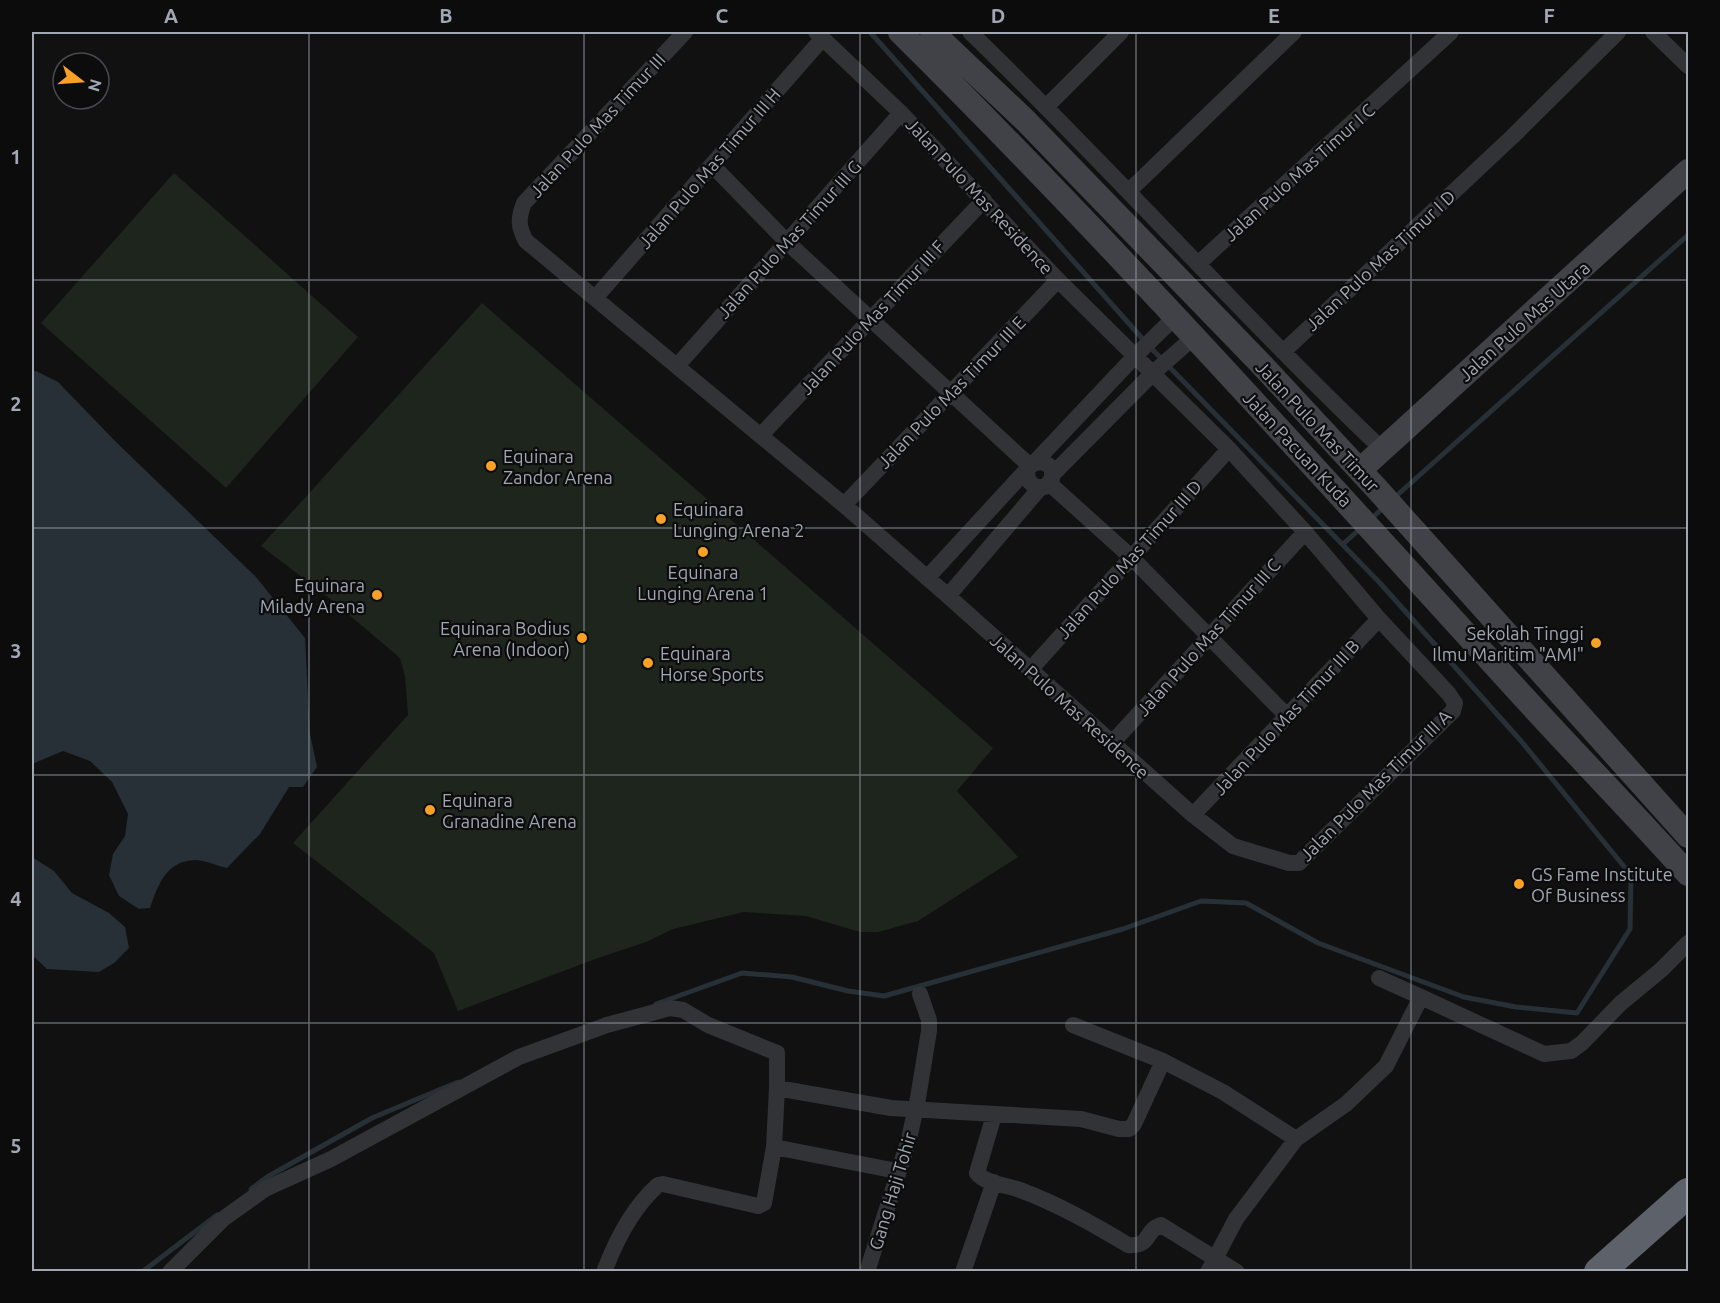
<svg xmlns="http://www.w3.org/2000/svg" width="1720" height="1303" font-family="Ubuntu,sans-serif">
<style>
.green{fill:#1d251d}
.water{fill:#273036}
.lines{fill:none;stroke-linecap:round;stroke-linejoin:round}
.stream{stroke:#273036;stroke-width:5}
.street{stroke:#323337;stroke-width:16}
.secondary{stroke:#404247;stroke-width:24}
.highway{stroke:#5d6169;stroke-width:30}
.grid{fill:none;stroke:#a1a8b4;stroke-width:1.5;stroke-opacity:0.55}
.poi-dot{fill:#f8a124;stroke:#0c0c0d;stroke-width:2}
.labels{text-anchor:middle;dominant-baseline:central;stroke-width:4.5;stroke-linejoin:round;paint-order:stroke}
.street-label{font-size:18px;fill:#a1a8b4;stroke:#0c0c0d}
.poi-label{font-size:18px;fill:#a1a8b4;stroke:#0c0c0d;text-anchor:start}
.neatline{fill:none;stroke:#a1a8b4;stroke-width:2}
.grid-label{font-size:20px;text-anchor:middle;font-weight:bold;fill:#a1a8b4}
</style>
<rect width="100%" height="100%" fill="#111112"/>
<!-- green -->
<path class="green" d="M174,173l184,164 -132,151 -185,-165z
M482,303l511,445 -36,43 61,66 -100,64 -40,11h-18l-54,-16 -62,-4 -71,17 -27,13 -51,17 -137,52 -24,-58 -141,-110 115,-128 -3,-39 -5,-18 -72,-61 -67,-51z"/>
<!-- water -->
<path class="water" d="M36,371l22,11 58,60 140,135 49,61 5,96 7,33 -14,20h-14l-29,47 -33,34c-10,-2 -22,-8 -32,-8 -29,1 -37,25 -45,48l-11,1 -20,-13 -10,-21 4,-21 12,-18 3,-22 -16,-32 -22,-21 -27,-10 -31,13v-392z
M32,857l22,14 18,22 37,20 16,14 4,21 -15,15 -15,9 -52,-3 -15,-14z"/>
<g class="lines">
<!-- stream -->
<path class="stream" d="M1394,498l294,-263
M1370,520l15,-14
M1343,544l18,-16
M656,1004l86,-31 50,4 56,14 36,5 239,-67 78,-28 45,2 72,40 146,54 52,10 61,6 53,-84 1,-54 -110,-134 -141,-158 -232,-238 -278,-313
M251,1189l16,-12 105,-59 86,-36
M142,1272l75,-57"/>
<!-- street -->
<path class="street" d="M685,32l-161,171c-6,15 -6,24 2,38l318,264 104,91 245,219 40,31 56,17h10l154,-152 2,-8 -7,-10 -69,-74 -74,-87 -76,-83 -171,-169 -157,-167 -85,-81
M970,32c141,136 271,283 412,417
M1653,32l35,34
M1047,106l74,-74
M712,165l75,77 243,224
M1129,191l165,-159
M1199,263l252,-231
M595,298l228,-260
M1283,352l230,-216 105,-104
M677,366l224,-253
M761,435l223,-235
M1034,463l101,-107 40,-39
M1053,474l100,-101 41,-36
M1050,484l81,73 156,159
M844,505l214,-225
M927,578l103,-112c8,-6 16,-5 22,3v10l-7,8h-10l-7,-7 -1,-10
M948,596l92,-108
M1030,670l199,-221
M1112,743l193,-211
M1193,815l186,-196
M1379,978l42,19
M1073,1025l90,36 60,31 73,47
M994,1115l-17,58c8,11 30,12 43,17 38,14 73,34 108,55 24,2 16,-15 33,-20l76,47
M774,1147l123,24
M170,1272l53,-53 42,-30 66,-30 188,-102 88,-32 63,-17 13,2 25,15 69,28v35
M604,1272c12,-32 28,-64 54,-87l5,-1 95,22 6,-3 10,-56 3,-59 114,20 190,11 38,10h10l5,-5 29,-63
M867,1272l42,-133 9,-41 11,-67v-11l-9,-26
M963,1272l31,-90
M1208,1272l28,-53 60,-80 50,-35 40,-38 35,-69 123,57 27,-3 11,-8 39,-40 40,-33 27,-27"/>
<!-- secondary -->
<path class="secondary" d="M900,32c207,205 402,422 599,638 62,69 127,135 189,204
M932,32l94,89 235,243 116,125 311,347
M1360,470l328,-299"/>
<!-- highway -->
<path class="highway" d="M1599,1272l89,-79"/>
</g>
<!-- grid -->
<path class="grid" d="M309,32v1240M584,32v1240M860,32v1240M1136,32v1240M1411,32v1240M32,280h1656M32,528h1656M32,775h1656M32,1023h1656"/>
<!-- markers -->
<g class="poi-dot">
<circle cx="491" cy="466" r="6"/>
<circle cx="661" cy="519" r="6"/>
<circle cx="703" cy="552" r="6"/>
<circle cx="377" cy="595" r="6"/>
<circle cx="582" cy="638" r="6"/>
<circle cx="1596" cy="643" r="6"/>
<circle cx="648" cy="663" r="6"/>
<circle cx="430" cy="810" r="6"/>
<circle cx="1519" cy="884" r="6"/>
</g>
<g class="labels">
<!-- street labels -->
<g class="street-label">
<text transform="translate(597 125) rotate(-47)">Jalan Pulo Mas Timur III</text>
<text transform="translate(709 168) rotate(-49)">Jalan Pulo Mas Timur III H</text>
<text transform="translate(1299 172) rotate(-42)">Jalan Pulo Mas Timur I C</text>
<text transform="translate(980 196) rotate(47)">Jalan Pulo Mas Residence</text>
<text transform="translate(789 239) rotate(-48)">Jalan Pulo Mas Timur III G</text>
<text transform="translate(1380 260) rotate(-43)">Jalan Pulo Mas Timur I D</text>
<text transform="translate(872 317) rotate(-47)">Jalan Pulo Mas Timur III F</text>
<text transform="translate(1524 321) rotate(-42)">Jalan Pulo Mas Utara</text>
<text transform="translate(951 392) rotate(-46)">Jalan Pulo Mas Timur III E</text>
<text transform="translate(1318 426) rotate(47)">Jalan Pulo Mas Timur</text>
<text transform="translate(1298 449) rotate(47)">Jalan Pacuan Kuda</text>
<text transform="translate(1129 559) rotate(-48)">Jalan Pulo Mas Timur III D</text>
<text transform="translate(1208 637) rotate(-48)">Jalan Pulo Mas Timur III C</text>
<text transform="translate(1070 706) rotate(42)">Jalan Pulo Mas Residence</text>
<text transform="translate(1286 717) rotate(-47)">Jalan Pulo Mas Timur III B</text>
<text transform="translate(1375 785) rotate(-45)">Jalan Pulo Mas Timur III A</text>
<text transform="translate(892 1191) rotate(-73)">Gang Haji Tohir</text>
</g>
<!-- poi labels -->
<g class="poi-label">
<text x="503" y="456">Equinara<tspan x="503" dy="21">Zandor Arena</tspan></text>
<text x="673" y="509">Equinara<tspan x="673" dy="21">Lunging Arena 2</tspan></text>
<text x="703" y="572" text-anchor="middle">Equinara<tspan x="703" dy="21">Lunging Arena 1</tspan></text>
<text x="365" y="585" text-anchor="end">Equinara<tspan x="365" dy="21">Milady Arena</tspan></text>
<text x="570" y="628" text-anchor="end">Equinara Bodius<tspan x="570" dy="21">Arena (Indoor)</tspan></text>
<text x="1584" y="633" text-anchor="end">Sekolah Tinggi<tspan x="1584" dy="21">Ilmu Maritim "AMI"</tspan></text>
<text x="660" y="653">Equinara<tspan x="660" dy="21">Horse Sports</tspan></text>
<text x="442" y="800">Equinara<tspan x="442" dy="21">Granadine Arena</tspan></text>
<text x="1531" y="874">GS Fame Institute<tspan x="1531" dy="21">Of Business</tspan></text>
</g>
</g>
<!-- border -->
<rect width="1720" height="1303" fill="none" stroke="#0c0c0d" stroke-width="66"/>
<!-- north arrow -->
<g transform="translate(81 81) rotate(107)"><circle r="28" fill="#0c0c0d" stroke="#484a50" stroke-width="1.5"/>
<path d="M0-4.5L10 22L0 15L-10 22Z" fill="#f8a124"/>
<text y="-9" font-size="16" font-weight="bold" text-anchor="middle" fill="#a1a8b4">N</text>
</g>
<rect x="33" y="33" width="1654" height="1237" class="neatline"/>
<g class="grid-label">
<text x="171" y="23">A</text>
<text x="446" y="23">B</text>
<text x="722" y="23">C</text>
<text x="998" y="23">D</text>
<text x="1274" y="23">E</text>
<text x="1549" y="23">F</text>
<text x="16" y="164">1</text>
<text x="16" y="411">2</text>
<text x="16" y="658">3</text>
<text x="16" y="906">4</text>
<text x="16" y="1153">5</text>
</g>
</svg>
